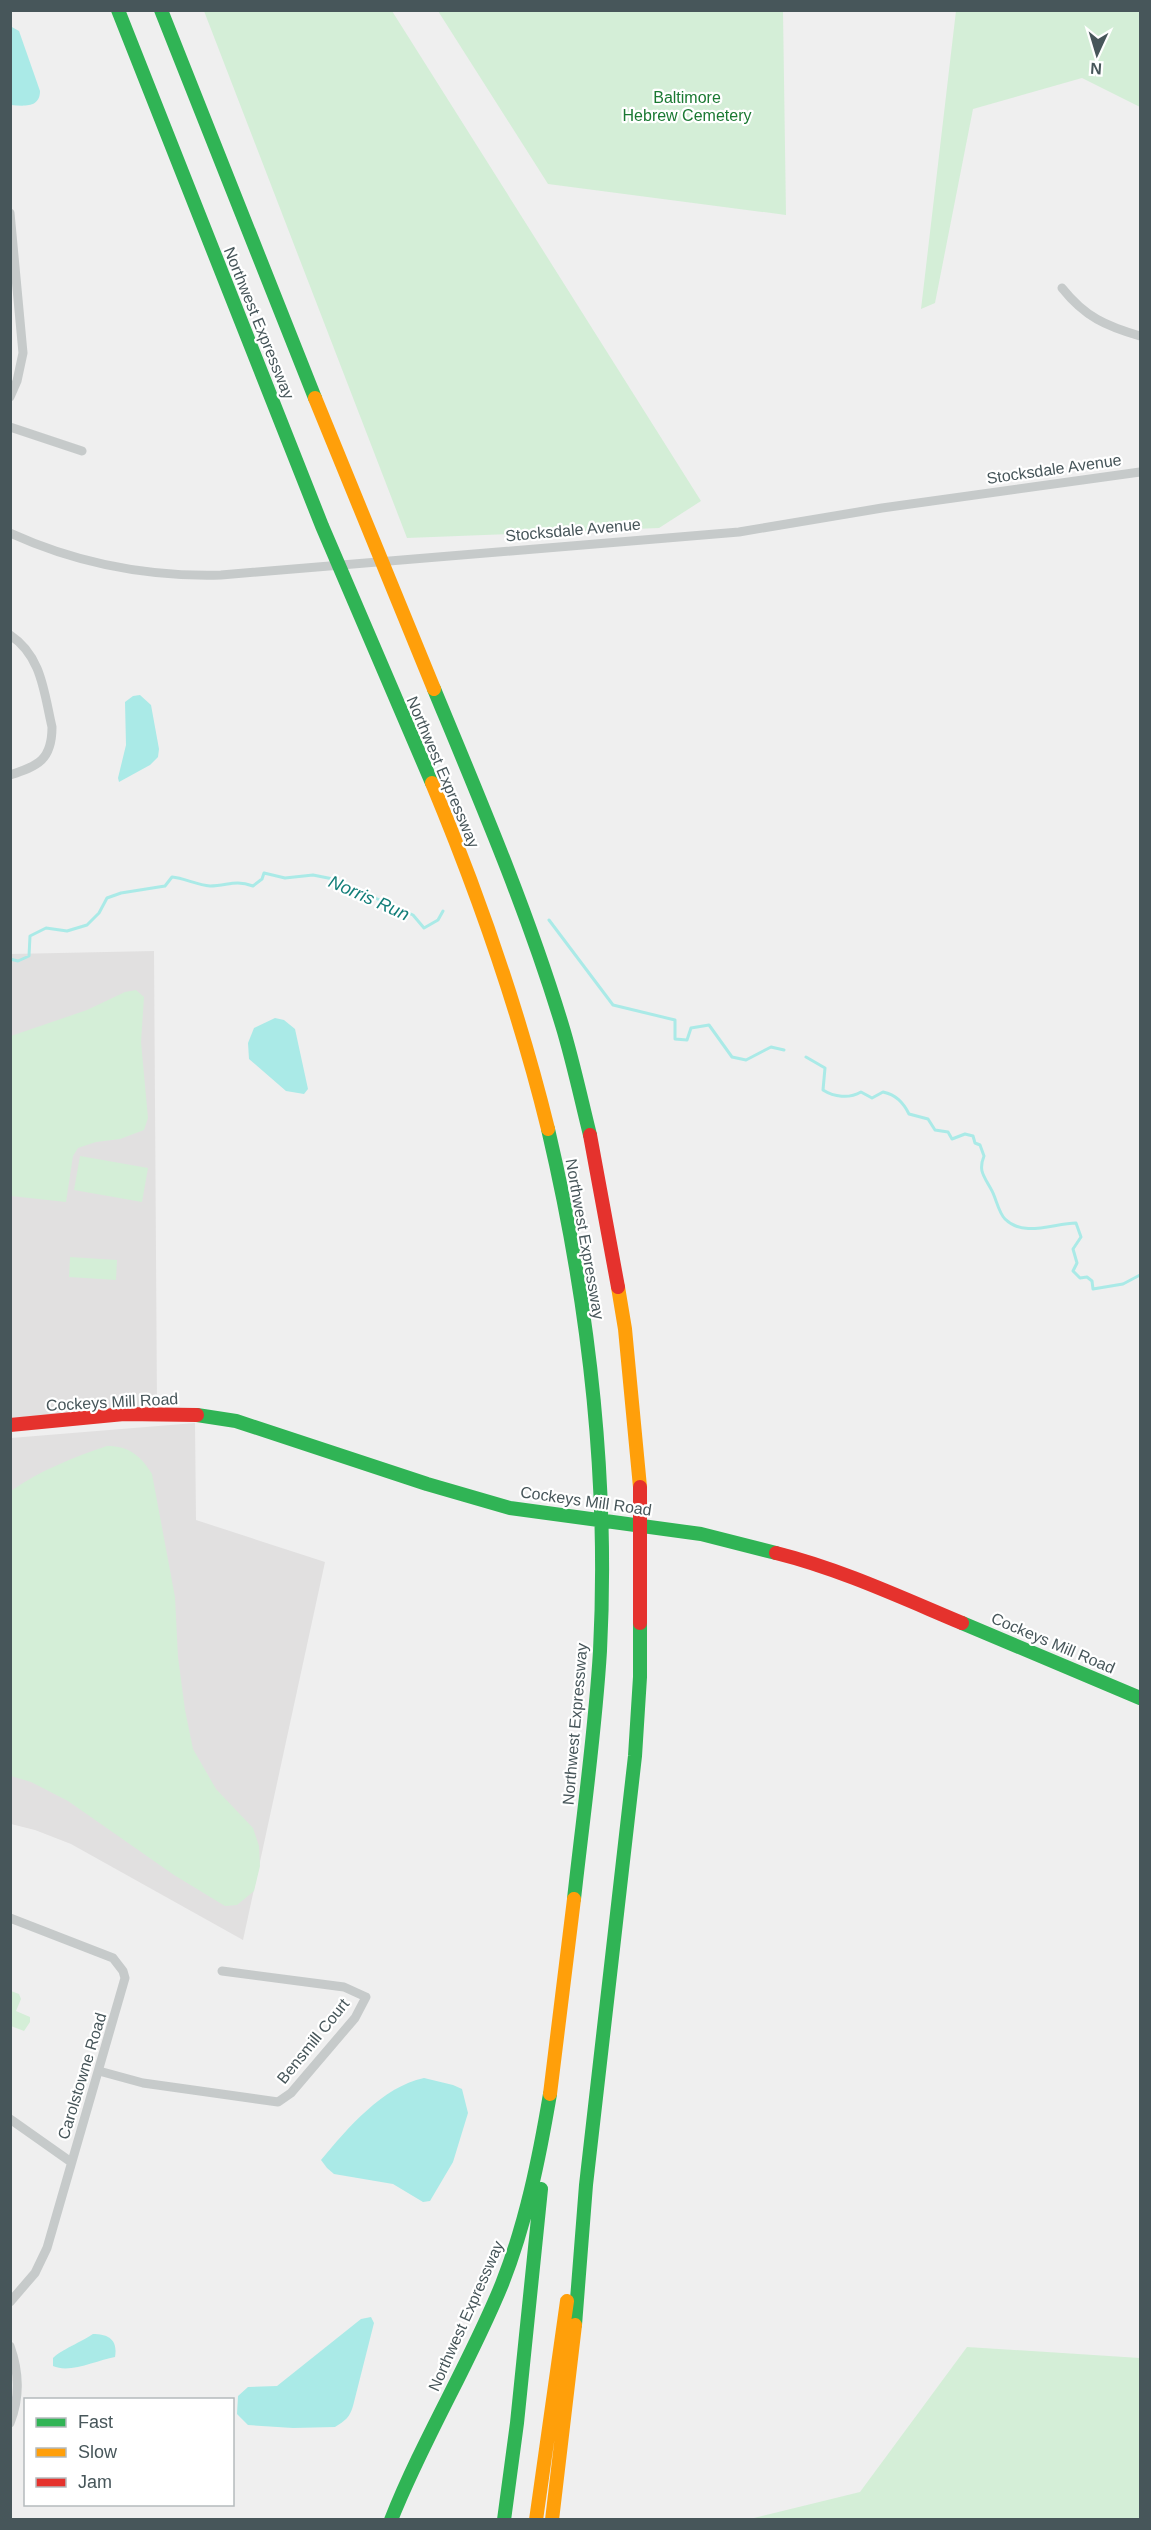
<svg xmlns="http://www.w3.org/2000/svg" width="1151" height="2530" font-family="Arial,sans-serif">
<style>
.education{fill:#e1e0e0}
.green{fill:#d4eed7}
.water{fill:#aaeae7}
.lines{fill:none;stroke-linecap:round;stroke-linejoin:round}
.stream{stroke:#aaeae7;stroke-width:3}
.street{stroke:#c6caca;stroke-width:9}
.fast{stroke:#30b455;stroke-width:14}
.slow{stroke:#ff9f0a;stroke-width:14}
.jam{stroke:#e5322d;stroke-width:14}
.labels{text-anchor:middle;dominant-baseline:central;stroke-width:4.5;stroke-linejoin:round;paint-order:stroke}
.park-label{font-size:16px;fill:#1a7932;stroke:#fff}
.street-label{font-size:16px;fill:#47565a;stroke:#fff}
.water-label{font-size:18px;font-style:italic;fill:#127e79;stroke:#fff}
</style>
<rect width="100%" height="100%" fill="#efefef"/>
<!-- education -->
<path class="education" d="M154,951l3,455 -146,12v-464z
M195,1423l1,97 129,42 -82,378 -172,-96 -36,-14 -24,-6v-386z"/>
<!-- green -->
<path class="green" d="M204,11h188l309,490 -42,27 -252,10z
M438,11h345l3,204 -238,-31z
M956,11h184v96l-58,-29 -109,31 -38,194 -14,6z
M136,990l8,7 -3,45 7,76 -4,12 -24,9 -24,3 -18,6 -5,8 -7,46 -55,-6v-160l76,-26 38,-18z
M80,1156l68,12 -6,34 -68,-12z
M70,1257l47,3 -1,20 -47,-3z
M107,1446c22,0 34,10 45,28l23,123 3,60 7,53 8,39 23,40 37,39 6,18 1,20 -6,25 -17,14 -12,1 -51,-31 -106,-74 -37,-19 -20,-6v-285c28,-20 63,-34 96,-45z
M11,1991l8,3 2,5 -5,12 14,6v5l-6,9 -13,-5z
M967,2347l173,11v161h-390l110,-27z"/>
<!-- water -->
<path class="water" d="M10,26l9,5 21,60c0,17 -16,15 -29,14z
M140,695l11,10 8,44 -1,8 -8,8 -31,17 -1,-4 8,-33 -1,-43 8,-6z
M275,1018l9,2 11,9 13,60 -4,5 -18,-3 -37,-32 -1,-16 6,-15z
M424,2078l29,7 9,4 6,24 -15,49 -23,39 -7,1 -30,-18 -59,-10 -7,-6 -6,-8c27,-32 61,-73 103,-82z
M371,2317l3,6 -21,83c-3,11 -8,15 -18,21l-42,1 -45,-3 -11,-11 1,-18 10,-9 29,-1 84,-67z
M93,2334c16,0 25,6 22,23 -18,3 -45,17 -62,9v-8c6,-7 30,-17 40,-24z"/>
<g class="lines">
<!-- stream -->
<path class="stream" d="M549,920l64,85 62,15v19l12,1 4,-12 18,-3 23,32 14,3 25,-13 13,3
M10,959l8,2 11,-5 1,-20 16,-8 21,3 20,-6 12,-12 8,-15 14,-5 44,-7 7,-9c12,1 25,8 38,9 18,0 24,-7 43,0l9,-7 2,-6 21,5 28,-3 20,4 80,36 11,13 14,-8 5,-9
M806,1057l19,11 -2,22c11,7 26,9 38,2l11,6 11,-6c13,3 20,10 26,22l19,5 7,11 13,2 4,7 13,-5 8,2 2,7 5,2 4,11c-6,15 0,20 7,33 5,8 7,23 14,30 19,19 49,4 71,4l5,14 -8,12 4,14 -4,8 7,7 7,-1 5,4 1,8 30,-5 17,-9"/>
<!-- street -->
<path class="street" d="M10,213l13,140 -6,28 -7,16
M1062,288c23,29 44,38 78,48
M10,427l72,24
M10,533c68,31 137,44 211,42l518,-43 143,-24 258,-36
M10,635c32,21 34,58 42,92 0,33 -14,39 -42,48
M10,1918l103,40 10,13 2,7 -78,270 -12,25 -25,29
M99,2071l44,12 135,19 13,-9 64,-75 11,-21 -22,-10 -122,-16
M10,2119l61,43
M10,2346c9,25 10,52 0,77"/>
<!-- fast -->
<path class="fast" d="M118,10l204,516 110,257
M161,10l154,388
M434,689c46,111 93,221 128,336 11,36 19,74 28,110
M548,1129c40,170 61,348 52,522 -5,83 -17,166 -26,248
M197,1415l39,6 191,63 83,24 191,26 75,19
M962,1623l178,75
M575,2325l11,-140 49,-429 5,-79v-54
M391,2520c32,-81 78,-155 111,-236 24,-61 37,-125 48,-190
M504,2520l13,-97 24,-234"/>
<!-- slow -->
<path class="slow" d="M315,398l119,291
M432,783c47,113 87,228 116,346
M618,1287l7,42 15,158
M550,2094l24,-195
M536,2520l31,-219
M552,2520l23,-195"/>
<!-- jam -->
<path class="jam" d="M590,1135l28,152
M10,1425l114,-11 73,1
M640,1487v136
M776,1553c64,16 124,44 186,70"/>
</g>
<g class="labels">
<!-- park labels -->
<g class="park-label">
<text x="687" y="97">Baltimore<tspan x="687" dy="18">Hebrew Cemetery</tspan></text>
</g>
<!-- street labels -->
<g class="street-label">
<text transform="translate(259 323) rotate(68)">Northwest Expressway</text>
<text transform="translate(1054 469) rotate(-8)">Stocksdale Avenue</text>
<text transform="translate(573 530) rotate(-5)">Stocksdale Avenue</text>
<text transform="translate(443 772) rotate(67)">Northwest Expressway</text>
<text transform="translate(585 1239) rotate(80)">Northwest Expressway</text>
<text transform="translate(112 1402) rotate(-3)">Cockeys Mill Road</text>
<text transform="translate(586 1501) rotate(8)">Cockeys Mill Road</text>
<text transform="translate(1053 1643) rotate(23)">Cockeys Mill Road</text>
<text transform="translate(575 1724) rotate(-85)">Northwest Expressway</text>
<text transform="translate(313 2041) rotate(-51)">Bensmill Court</text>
<text transform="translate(82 2076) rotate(-73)">Carolstowne Road</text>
<text transform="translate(466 2316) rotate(-66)">Northwest Expressway</text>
</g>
<!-- water labels -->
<g class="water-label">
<text transform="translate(369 898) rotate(24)">Norris Run</text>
</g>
</g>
<!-- border -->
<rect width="1151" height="2530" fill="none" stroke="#47565a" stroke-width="24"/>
<!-- legend -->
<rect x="24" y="2398" width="210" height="108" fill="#ffffff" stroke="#b5bbbd" stroke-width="1.5"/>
<rect x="36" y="2418" width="30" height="9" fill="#30b455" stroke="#b5bbbd" stroke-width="1.5"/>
<text x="78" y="2428" font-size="18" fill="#47565a">Fast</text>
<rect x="36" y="2448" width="30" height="9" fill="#ff9f0a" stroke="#b5bbbd" stroke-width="1.5"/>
<text x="78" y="2458" font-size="18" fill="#47565a">Slow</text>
<rect x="36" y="2478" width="30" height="9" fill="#e5322d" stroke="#b5bbbd" stroke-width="1.5"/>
<text x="78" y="2488" font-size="18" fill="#47565a">Jam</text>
<!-- north arrow -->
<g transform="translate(1097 54) rotate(184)" stroke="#ffffff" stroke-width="4.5" paint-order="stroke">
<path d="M0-4.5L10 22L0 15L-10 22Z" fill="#47565a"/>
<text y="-9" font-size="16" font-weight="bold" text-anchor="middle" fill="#47565a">N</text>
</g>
</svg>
